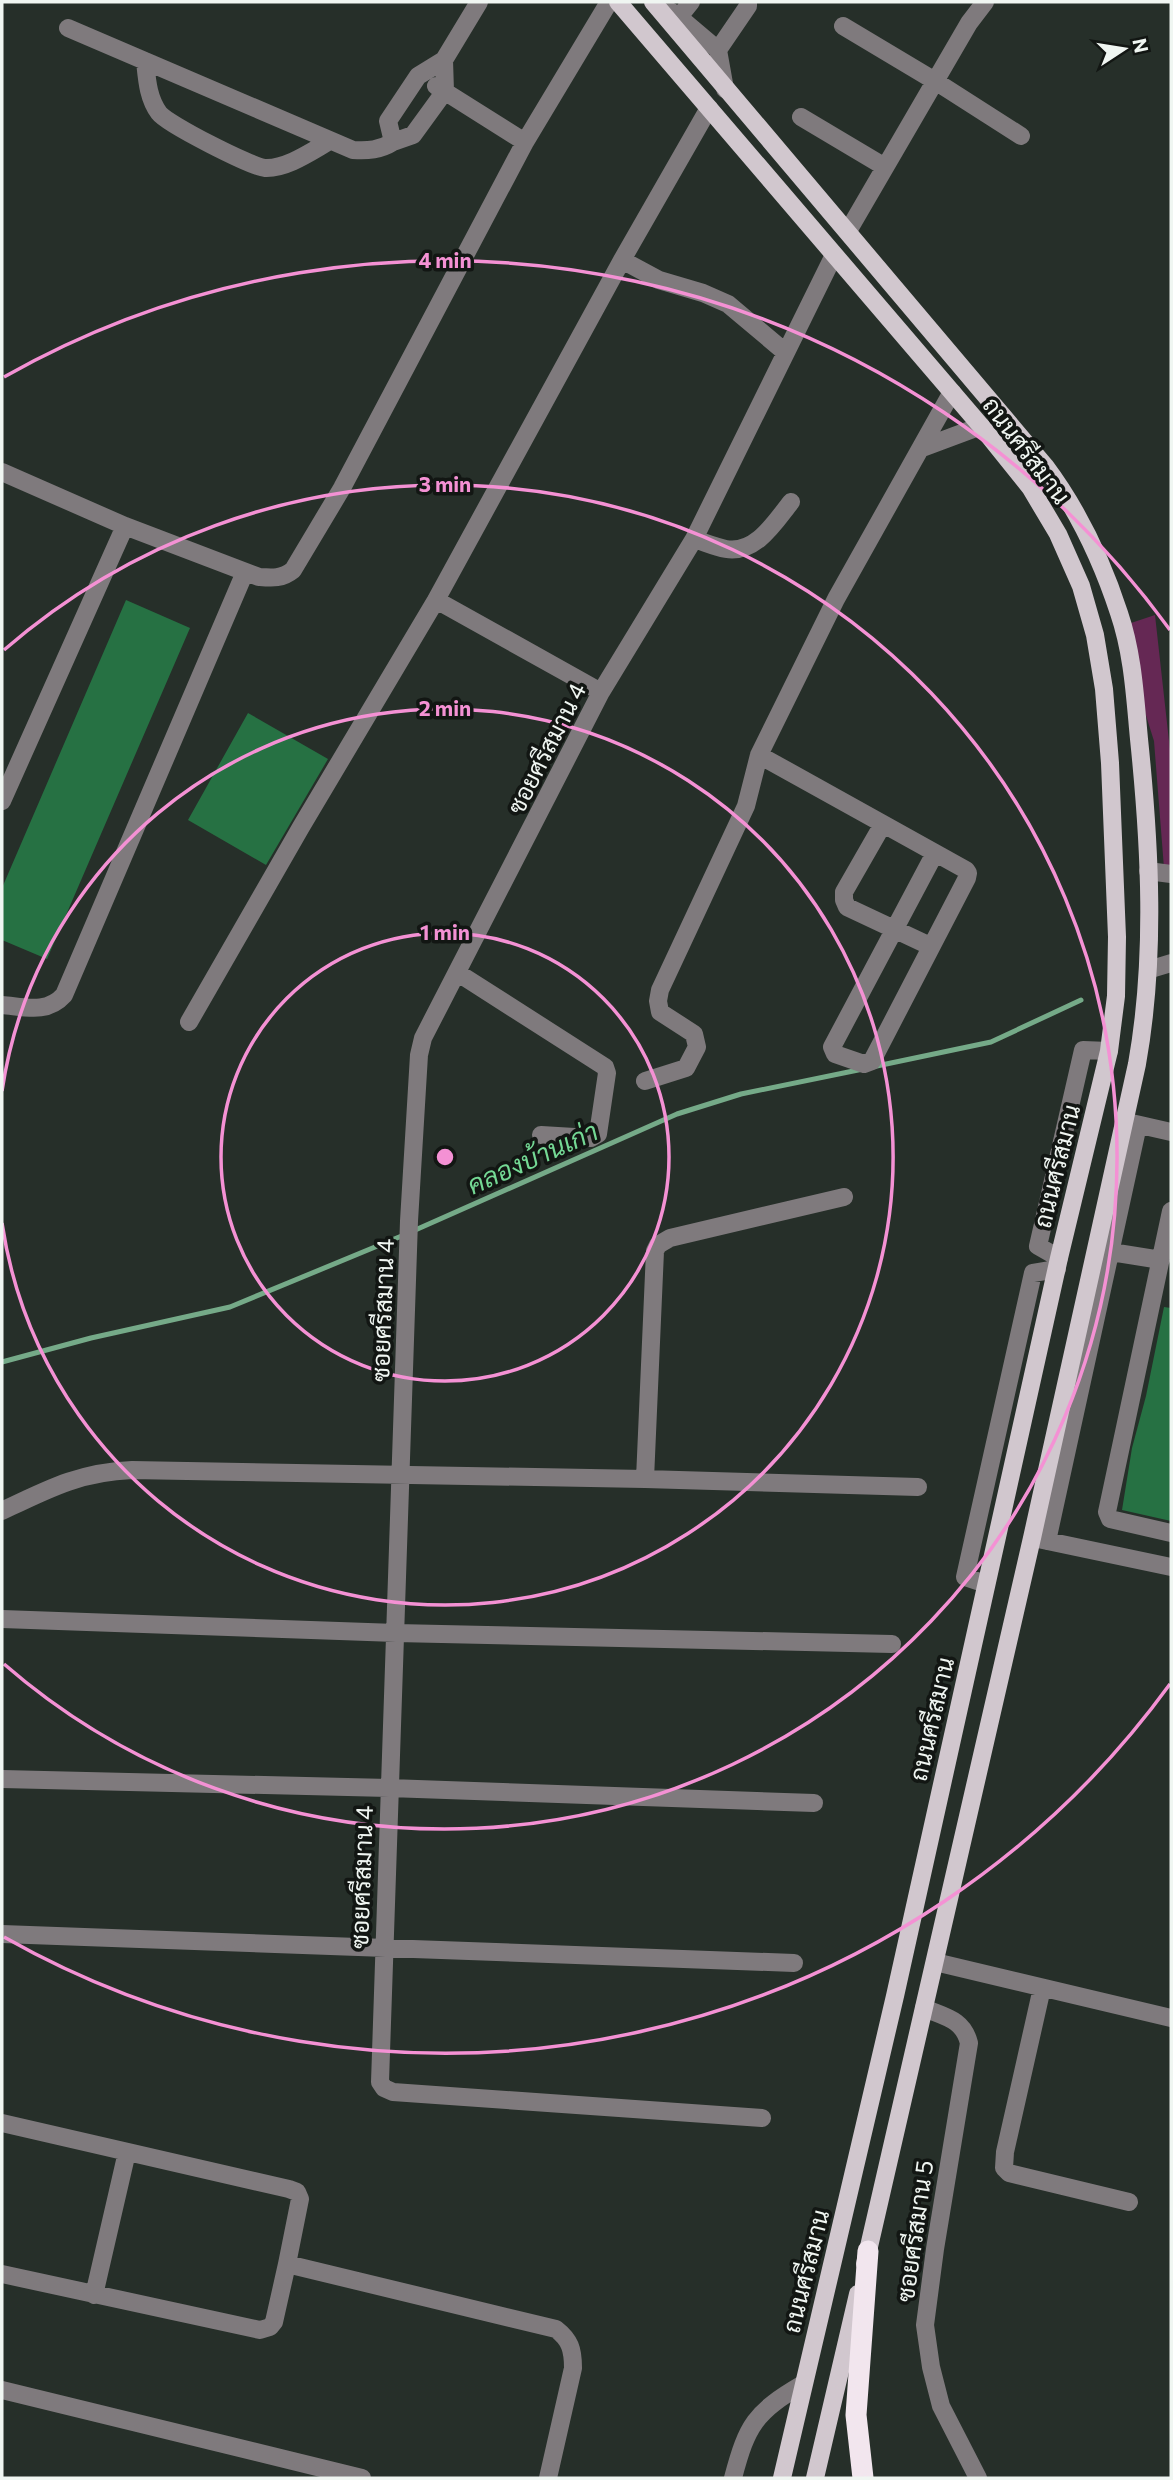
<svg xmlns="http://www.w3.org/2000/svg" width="1173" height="2480" font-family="Commissioner,Sarabun,sans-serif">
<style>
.green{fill:#652854}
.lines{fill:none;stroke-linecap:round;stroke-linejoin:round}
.stream{stroke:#75aa88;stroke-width:5}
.building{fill:#267143}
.minor{stroke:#7f7a7d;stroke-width:18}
.major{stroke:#d1c7ce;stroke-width:18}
.highway{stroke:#f2e6ee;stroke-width:21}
.ring{fill:none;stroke:#f491d4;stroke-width:3.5}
.labels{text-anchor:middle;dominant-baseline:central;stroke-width:7;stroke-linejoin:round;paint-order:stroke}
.street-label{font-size:24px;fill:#f0f6f2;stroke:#121613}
.water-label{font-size:26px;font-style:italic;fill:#74d894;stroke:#121613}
.centre{fill:#f491d4;stroke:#121613;stroke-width:3.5}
.ring-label{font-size:21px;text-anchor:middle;font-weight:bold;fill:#f491d4;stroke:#121613;stroke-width:7;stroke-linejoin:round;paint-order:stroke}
</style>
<rect width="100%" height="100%" fill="#262f29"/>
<!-- green -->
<path class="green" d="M1155,615l16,144v107l-7,2 -10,-127 -11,-35 -12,-83z"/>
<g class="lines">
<!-- stream -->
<path class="stream" d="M872,1067l119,-25 90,-42
M413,1231l264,-117 64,-20 122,-25
M2,1362l89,-24 139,-31 174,-72"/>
</g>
<!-- building -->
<path class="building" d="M126,600l64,28 -143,331 -45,-19v-52z
M248,713l80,46 -62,106 -78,-45z
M1164,1307l7,1v213l-49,-11 10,-62 14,-52z"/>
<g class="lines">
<!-- minor -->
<path class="minor" d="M670,11l9,6 12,-15
M679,17l39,33
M843,26l92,55 86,55
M68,28l285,122c15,1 27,0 40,-8
M444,60l1,31 -32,44 -20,7 -5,-21 30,-45 26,-16 35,-58
M145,61c2,19 3,37 14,52 8,11 93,54 106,55 22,1 47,-17 65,-27
M436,86l89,56
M725,89l-7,-39 30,-44v-4
M801,117l84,50
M848,231l121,-208 16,-21
M622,260l37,20 44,13 25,11 57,48
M922,448l59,-22
M2,472l123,54 134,51c13,1 23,2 34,-7l49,-82 183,-346 84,-140
M694,539c10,3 21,8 32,10 30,5 49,-27 65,-47
M436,600l165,92
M759,755c69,39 138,77 207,115l2,3 -1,5 -95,183 -8,3 -29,-10 -3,-7 103,-194
M2,801l123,-275
M883,824l-39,68v8l3,7 83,39
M1148,871l23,3
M1148,970l23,-7
M458,973l147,94 2,6 -9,61 -7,4 -50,-3
M2,1005c23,2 45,9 62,-10l181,-423
M189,1022l112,-195 135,-227 186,-340 87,-152
M645,1081l41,-13 11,-21 -3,-13 -34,-22 -2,-11 2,-11 86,-184 13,-51 77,-156 116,-207
M1127,1122l44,10
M1171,1211l-64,301 3,7 61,14
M1111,1252l50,8
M1059,1258l-21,-12 45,-196 26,1
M645,1479l10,-228 3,-6 12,-7 174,-41
M2,1511c46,-22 78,-39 130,-41l513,9 273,8
M1038,1539l133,28
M1047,1541l91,-416
M986,1584l-21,-7 68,-304 24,-4
M2,1619l394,14 496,11
M2,1779l387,9 425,15
M2,1934l792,29
M935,1962l236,56
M1042,1988l-37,164 -1,16 5,5 120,29
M924,2008c21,9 39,11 45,35l-34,206 -10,76 6,42 10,39 37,72
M762,2118l-369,-26 -9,-4 -4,-6 29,-861 10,-166 4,-17 178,-346 93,-153 140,-284
M2,2123l287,66 8,3 3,7 -13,65 269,65c14,11 17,20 17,39l-25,110
M2,2274l258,56 10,-3 4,-5 13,-58
M94,2295l33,-143
M2,2390l360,88
M733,2478c14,-53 22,-66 70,-94"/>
<!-- major -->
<path class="major" d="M618,2l363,424 49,61 28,47 23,52 14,49 9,54 6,74 7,174 -1,59 -7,55 -50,207 -164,738 -113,482
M653,2l392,464c33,44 57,95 74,147 14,41 16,84 20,126 11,107 17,219 -2,325l-105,474 -167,726
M815,2478l43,-184"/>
<!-- highway -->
<path class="highway" d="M863,2478l-7,-63 12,-164"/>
</g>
<!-- distance rings -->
<g class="ring">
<circle cx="445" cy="1157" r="224"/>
<path d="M2 1091A448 448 0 1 1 2 1223"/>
<path d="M4 650A672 672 0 1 1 4 1664"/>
<path d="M1170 1684A896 896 0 0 1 4 1937M4 377A896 896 0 0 1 1170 630"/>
</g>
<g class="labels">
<!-- street labels -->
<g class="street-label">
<text transform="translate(1027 450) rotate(53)">ถนนศรีสมาน</text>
<text transform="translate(546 748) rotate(-63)">ซอยศรีสมาน 4</text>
<text transform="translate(1056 1166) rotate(-76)">ถนนศรีสมาน</text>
<text transform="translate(382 1310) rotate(-88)">ซอยศรีสมาน 4</text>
<text transform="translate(931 1719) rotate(-77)">ถนนศรีสมาน</text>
<text transform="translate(361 1877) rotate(-88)">ซอยศรีสมาน 4</text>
<text transform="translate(914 2231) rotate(-82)">ซอยศรีสมาน 5</text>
<text transform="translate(805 2271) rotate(-76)">ถนนศรีสมาน</text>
</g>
<!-- water labels -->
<g class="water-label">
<text transform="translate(532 1157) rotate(-24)">คลองบ้านเก่า</text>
</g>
</g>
<circle cx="445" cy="1157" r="10" class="centre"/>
<g class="ring-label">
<text x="445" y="268">4 min</text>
<text x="445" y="492">3 min</text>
<text x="445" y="716">2 min</text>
<text x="445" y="940">1 min</text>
</g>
<!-- border -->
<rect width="1173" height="2480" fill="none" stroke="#f0f6f2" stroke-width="7"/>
<!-- north arrow -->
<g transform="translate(1124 49) rotate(78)" stroke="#121613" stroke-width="5" paint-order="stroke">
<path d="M0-5L12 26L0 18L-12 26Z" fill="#f0f6f2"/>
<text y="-10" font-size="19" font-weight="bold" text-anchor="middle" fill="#f0f6f2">N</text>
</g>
</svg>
